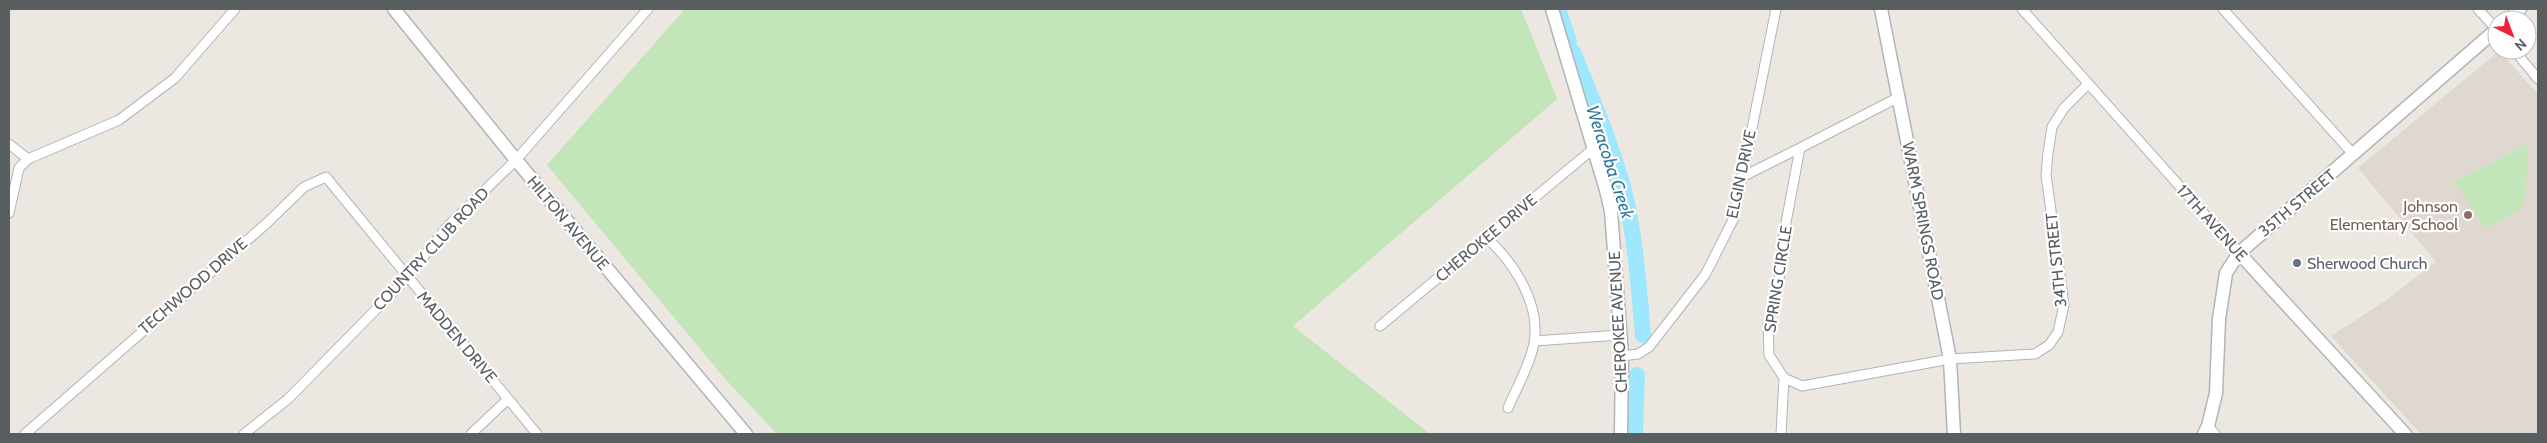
<svg xmlns="http://www.w3.org/2000/svg" width="2547" height="443" font-family="Cabin,sans-serif">
<style>
.education{fill:#ded8d0}
.green{fill:#c3e5ba}
.lines{fill:none;stroke-linecap:round;stroke-linejoin:round}
.river{stroke:#9de7ff;stroke-width:16}
.street-casing{stroke:#b1b5b8;stroke-width:11}
.secondary-casing{stroke:#b0b5b8;stroke-width:15}
.street{stroke:#fff;stroke-width:9}
.secondary{stroke:#fff;stroke-width:12}
.education-dot{fill:#8d6e63;stroke:#fff;stroke-width:2}
.worship-dot{fill:#6b7280;stroke:#fff;stroke-width:2}
.labels{text-anchor:middle;dominant-baseline:central;stroke-width:4.5;stroke-linejoin:round;paint-order:stroke}
.street-label{font-size:16px;fill:#595e61;stroke:#fff}
.education-label{font-size:16px;fill:#785e54;stroke:#fff;text-anchor:end}
.worship-label{font-size:16px;fill:#5b616d;stroke:#fff;text-anchor:start}
.water-label{font-size:18px;font-style:italic;fill:#317899;stroke:#fff}
</style>
<rect width="100%" height="100%" fill="#ece7e0"/>
<!-- education -->
<path class="education" d="M2499,51l39,43v340h-117l-90,-98 54,-35 51,-39 -78,-94z"/>
<!-- green -->
<path class="green" d="M685,9h836l36,90 -264,227 137,108h-653l-50,-53 -180,-216z
M2528,144l-2,50 -7,16 -33,18 -32,-46z"/>
<g class="lines">
<!-- river -->
<path class="river" d="M1558,9l11,33
M1573,52c19,47 41,97 53,147 10,45 13,90 17,136
M1635,434l2,-59"/>
<!-- street casing -->
<g class="street-casing">
<path id="street" d="M2022,9l217,244
M2223,9l131,146
M2478,9l19,21
M2514,50l24,29
M1899,97l-99,51 -18,96 -3,37 -11,44 1,30 15,23 18,8 148,-27 85,-5 14,-9 9,-13 6,-27 -18,-130 2,-22 4,-26 12,-19 24,-24
M9,144l19,15
M1742,177l58,-29
M9,213l10,-45 9,-9 91,-39 56,-42 60,-69
M1487,238c27,25 54,66 47,105 -4,22 -17,44 -26,65
M1380,326l213,-177
M1534,341l86,-6
M1622,356l16,-2 11,-7 56,-72 29,-57 42,-209
M2208,426l7,8
M25,434l242,-211 37,-36 22,-10 211,257
M244,434l44,-35 119,-121 39,-50 70,-68 132,-151
M471,434l37,-35
M1781,434l3,-56"/>
</g>
<!-- secondary casing -->
<g class="secondary-casing">
<path id="secondary" d="M394,9l122,151 230,274
M1552,9l54,181 5,21 11,145 -1,78
M1881,9l69,350 4,75
M2508,20l12,-11
M2239,253l166,181
M2204,434l4,-8 8,-33 3,-74 7,-46 13,-20 258,-224"/>
</g>
<!-- street -->
<use href="#street" class="street"/>
<!-- secondary -->
<use href="#secondary" class="secondary"/>
</g>
<!-- markers -->
<circle class="education-dot" cx="2468" cy="215" r="5"/>
<circle class="worship-dot" cx="2297" cy="263" r="5"/>
<g class="labels">
<!-- street labels -->
<g class="street-label">
<text transform="translate(1741 174) rotate(-78)">ELGIN DRIVE</text>
<text transform="translate(2297 203) rotate(-40)">35TH STREET</text>
<text transform="translate(1923 221) rotate(79)">WARM SPRINGS ROAD</text>
<text transform="translate(568 223) rotate(50)">HILTON AVENUE</text>
<text transform="translate(2212 223) rotate(48)">17TH AVENUE</text>
<text transform="translate(1486 238) rotate(-40)">CHEROKEE DRIVE</text>
<text transform="translate(431 249) rotate(-47)">COUNTRY CLUB ROAD</text>
<text transform="translate(2056 260) rotate(-96)">34TH STREET</text>
<text transform="translate(1778 279) rotate(-81)">SPRING CIRCLE</text>
<text transform="translate(193 286) rotate(-41)">TECHWOOD DRIVE</text>
<text transform="translate(1618 322) rotate(-93)">CHEROKEE AVENUE</text>
<text transform="translate(457 337) rotate(50)">MADDEN DRIVE</text>
</g>
<!-- education labels -->
<g class="education-label">
<text x="2458" y="206">Johnson<tspan x="2458" dy="18">Elementary School</tspan></text>
</g>
<!-- worship labels -->
<g class="worship-label">
<text x="2307" y="263">Sherwood Church</text>
</g>
<!-- water labels -->
<g class="water-label">
<text transform="translate(1610 162) rotate(72)">Weracoba Creek</text>
</g>
</g>
<!-- border -->
<rect width="2547" height="443" fill="none" stroke="#595e61" stroke-width="20"/>
<!-- north arrow -->
<g transform="translate(2512 35) rotate(138)"><circle r="24" fill="#ffffff" stroke="#bdbfc0"/>
<path d="M0-4L9 19L0 12L-9 19Z" fill="#ee243b"/>
<text y="-8" font-size="14" font-weight="bold" text-anchor="middle" fill="#595e61">N</text>
</g>
</svg>
